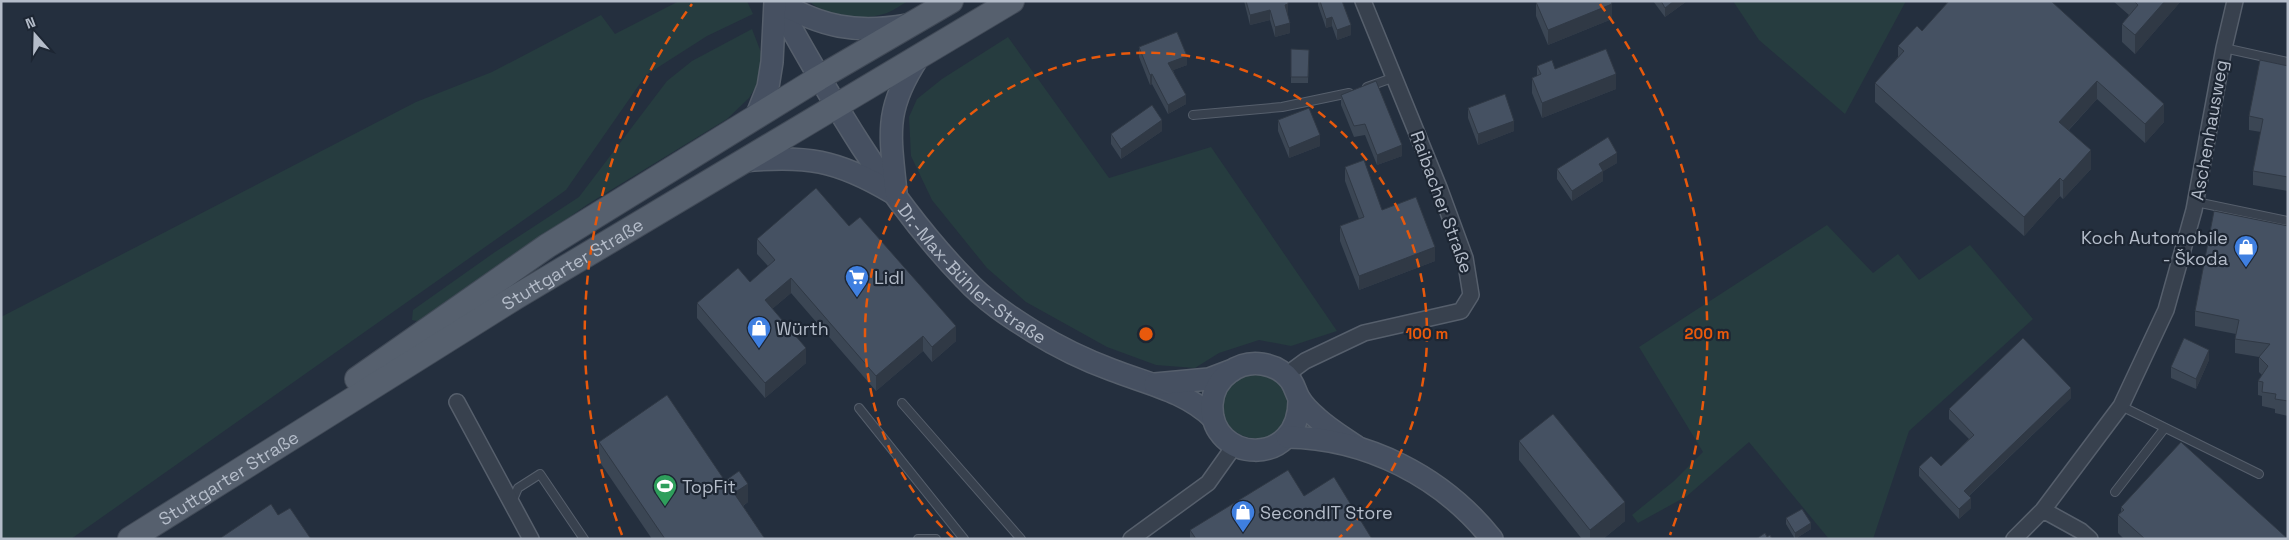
<svg xmlns="http://www.w3.org/2000/svg" width="2289" height="540" font-family="'Space Grotesk',sans-serif">
<style>
.green{fill:#263c3f}
.lines{fill:none;stroke-linecap:round;stroke-linejoin:round}
.lane-casing{stroke:#565f6c;stroke-width:10}
.street-casing{stroke:#565f6c;stroke-width:18}
.secondary-casing{stroke:#565f6c;stroke-width:24}
.primary-casing{stroke:#414a57;stroke-width:26}
.lane{stroke:#38414e;stroke-width:8}
.street{stroke:#38414e;stroke-width:15}
.secondary{stroke:#465061;stroke-width:21}
.primary{stroke:#56606e;stroke-width:24}
.wall{fill:#3b4654}
.shaded-wall{fill:#303945}
.building{fill:#455162;stroke:#303945}
.ring{fill:none;stroke:#e8590c;stroke-width:2.5;stroke-dasharray:9 6}
.labels{text-anchor:middle;dominant-baseline:central;stroke-width:4.5;stroke-linejoin:round;paint-order:stroke}
.street-label{font-size:18px;fill:#b4bcc9;stroke:#1d2633}
.poi-label{font-size:18px;fill:#b4bcc9;stroke:#1d2633;text-anchor:start}
.centre{fill:#e8590c;stroke:#1d2633;stroke-width:2.5}
.ring-label{font-size:15px;text-anchor:middle;font-weight:bold;fill:#e8590c;stroke:#1d2633;stroke-width:4.5;stroke-linejoin:round;paint-order:stroke}
</style>
<rect width="100%" height="100%" fill="#242f3e"/>
<!-- green -->
<path class="green" d="M679,1h68l6,13 -46,22 -61,39 -80,115 -495,349h-70v-222l415,-215 76,-30 109,-57 14,19z
M809,1h99c-7,4 -14,9 -21,12 -23,8 -60,5 -78,-12z
M1733,1h173l-61,113 -86,-74z
M752,29l10,26 -4,28 -9,15 -22,21 -139,85 -157,112 -9,6 -10,-2 1,-10 82,-58 84,-55 88,-116 25,-20z
M1008,37l101,141 102,-31 126,184 -46,15 -32,-6 -40,13 -24,15 -39,-3 -49,-18 -81,-45 -39,-34 -55,-68 -21,-44 -2,-39 8,-18 25,-20z
M1827,225l46,48 25,-19 21,26 51,-35 63,74 -124,112 -36,108h-44l-80,-97 -62,54 -49,27 -6,-8 42,-34 29,-29 -64,-105z
M1269,372l22,23c0,7 1,18 -2,23 -20,39 -79,17 -65,-23 2,-6 9,-13 13,-19z"/>
<g class="lines">
<!-- lane casing -->
<g class="lane-casing">
<path id="lane" d="M2224,48l64,14
M1367,87l28,-10
M1193,115l89,-8 67,-14
M2196,202l92,19
M902,403l119,136
M2121,406l138,68
M859,408l105,131
M2115,492l49,-63
M512,502l6,-14 22,-14 44,65
M918,539h18"/>
</g>
<!-- street casing -->
<g class="street-casing">
<path id="street" d="M1286,375l19,-14 59,-28 97,-22 10,-16 -6,-37 -25,-68 -77,-189
M457,402l74,137
M2043,510l38,21 9,8
M1131,539l77,-56 27,-38
M2014,539l29,-29 78,-104 45,-96 28,-100 30,-162 11,-47"/>
</g>
<!-- secondary casing -->
<g class="secondary-casing">
<g id="secondary">
<path id="s1" d="M776,1c54,97 111,198 189,278 19,21 45,38 69,53 24,15 51,28 78,38 36,14 73,21 101,48"/>
<path d="M777,1c44,26 79,33 130,24"/>
<path d="M756,117l12,-30 4,-25 3,-61"/>
<path d="M744,161c62,-6 93,-1 147,31"/>
<path d="M896,192c-6,-59 -12,-82 22,-134"/>
<path d="M1155,384l54,-5 21,-8"/>
<path d="M1299,398c2,72 -90,65 -87,6 1,-13 8,-25 18,-32 19,-14 47,-10 61,9 4,6 5,12 8,17 4,7 12,15 18,20 12,11 27,20 40,29"/>
<path d="M1287,437c80,1 156,40 205,102"/>
</g>
</g>
<!-- primary casing -->
<g class="primary-casing">
<g id="primary">
<path d="M357,379l190,-133 272,-168 132,-77"/>
<path id="s2" d="M130,539l386,-242 496,-296"/>
</g>
</g>
<!-- lane -->
<use href="#lane" class="lane"/>
<!-- street -->
<use href="#street" class="street"/>
<!-- secondary -->
<use href="#secondary" class="secondary"/>
<!-- primary -->
<use href="#primary" class="primary"/>
</g>
<!-- wall -->
<path class="wall" d="M1244,1h44v13l-1,1 3,18 -15,4 -5,-17 -20,5z
M1318,1h24l9,34 -14,5 -5,-14 -6,2 -8,-23z
M1653,1h34l-22,16z
M1945,1h106l113,121 -19,21 -48,-44 -28,31 22,39 -28,30 -3,-3 -36,40 -149,-134v-19l23,-26v-11l24,-15 25,-28z
M2113,1h68l-46,53 -13,-12v-18l7,-9z
M1536,2l76,17 -64,26 -12,-29z
M1139,47l48,18 -14,5 13,34 -18,10 -16,-30 -2,1 -11,-28z
M1291,49l18,1 -1,33h-17z
M1537,66l18,3 61,20 -74,29 -10,-25v-15l5,-2z
M2288,66v125l-35,-6v-14l8,-39 -12,-2v-14z
M1341,95l61,61 -25,9 -12,-30 -11,2 -13,-32z
M1468,108l46,23 -36,14 -10,-27z
M1278,120l42,26 -31,12 -11,-27z
M1162,131l-41,28 -10,-15v-10z
M1617,163l-14,8v10l-31,20 -15,-22v-10z
M1345,167l37,43 53,51 -76,29 -19,-49v-15l19,-7 -14,-38z
M849,226l107,115 -24,21 -9,-11 -47,40 -85,-98 -19,16 34,54 -41,35 -68,-80v-15l53,-21 18,-16 -11,-12v-15z
M2288,226v190l-13,-3v-4l-13,-3v-10l-4,-1v-14l4,-6 -3,-3v-15l-24,-4v-14l1,-5 -41,-8v-15z
M2209,360l-13,29 -25,-11v-11z
M2071,398l-102,98 2,12 -12,11 -40,-43v-9l22,-1 28,-27 -20,-20v-10z
M1519,441l106,80 -22,18h-21l-63,-79z
M599,442l126,39 23,21 -5,4 22,33h-113l-53,-78z
M1304,496l68,43h-182v-9z
M2121,507l167,32h-164l-6,-6v-18l3,-3z
M1786,518l25,11 -16,10 -9,-15z"/>
<!-- shaded-wall -->
<path class="shaded-wall" d="M1674,1h13l-22,16v-9z
M2165,1h16l-46,53v-19z
M1288,4v10l-3,1v-10z
M1612,4v15l-64,26v-15z
M1270,10v10l-20,5v-10z
M1332,17v9l-6,2v-9z
M1290,23v10l-15,4v-10z
M1351,25v10l-14,5v-10z
M1187,56v9l-19,7v-9z
M1152,74v10l-2,1v-10z
M1616,74v15l-74,29v-15z
M2097,81v18l-38,41v-18z
M1186,95v9l-18,10v-9z
M2164,104v18l-19,21v-19z
M1162,120v11l-41,28v-10z
M1514,121v10l-36,14v-11z
M1320,135v11l-31,12v-10z
M1402,145v11l-25,9v-10z
M2091,150v19l-28,30v-18z
M1617,153v10l-18,11v-10z
M1603,171v10l-31,20v-10z
M2060,178v18l-36,40v-19z
M1435,247v14l-76,29v-14z
M791,278v15l-26,22v-15z
M956,326v15l-24,21v-15z
M923,336v15l-47,40v-15z
M806,348v15l-41,35v-15z
M2209,350v10l-13,29v-10z
M2071,388v10l-107,102v-9z
M748,484v18l-14,10v-19z
M1971,498v10l-12,11v-10z
M1625,502v19l-22,18h-13v-9z
M1811,523v6l-16,10v-6z"/>
<!-- building -->
<path class="building" d="M1246,1h42v3l-3,1 5,18 -15,4 -5,-17 -20,5z
M1320,1h22l9,24 -14,5 -5,-13 -6,2z
M1611,1l1,3 -64,26 -12,-28z
M1661,1h13l-9,7z
M1949,1h102l113,103 -19,20 -48,-43 -38,41 32,28 -28,31 -3,-3 -36,39 -149,-134 29,-32 -6,-5 19,-20 5,5z
M2134,1h31l-30,34 -13,-11 16,-19z
M1177,32l10,24 -19,7 18,32 -18,10 -16,-31 -2,1 -11,-28z
M1291,49l18,1 -1,27h-17z
M1606,49l10,25 -74,29 -10,-25 9,-4 -4,-8 15,-6 3,9z
M2260,60l28,6v111l-35,-6 10,-52 -14,-3z
M1376,81l26,64 -25,10 -12,-31 -11,2 -13,-31z
M1505,94l9,27 -36,13 -10,-26z
M1152,105l10,15 -41,29 -10,-15z
M1309,108l11,27 -31,13 -11,-28z
M1608,137l9,16 -18,11 4,7 -31,20 -15,-22z
M1364,160l18,50 34,-13 19,50 -76,29 -19,-50 24,-9 -19,-50z
M816,188l33,38 11,-9 96,109 -24,21 -9,-11 -47,40 -85,-98 -26,22 41,48 -41,35 -68,-80 41,-35 12,14 25,-22 -18,-21z
M2214,211l74,15v175l-13,-2 1,-5 -14,-2 1,-10 -5,-1 10,-15 -9,-9 11,-13 -35,-5 4,-19 -44,-9z
M2023,338l48,50 -107,103 7,7 -12,11 -40,-42 12,-11 10,10 33,-31 -25,-26z
M2184,338l25,12 -13,29 -25,-12z
M667,395l58,86 14,-10 9,13 -14,9 31,46h-100l-66,-97z
M1553,414l72,88 -35,28 -71,-89z
M2181,442l107,97h-143l-27,-24 6,-5 -3,-3z
M1288,470l16,26 30,-19 38,62h-176l-6,-9z
M271,504l7,11 12,-7 21,31h-92z
M1802,509l9,14 -16,10 -9,-15z
M1765,533l2,4 3,-2 2,4h-16z"/>
<!-- distance rings -->
<g class="ring">
<path d="M953 538A281 281 0 1 1 1339 538"/>
<path d="M622 535A561 561 0 0 1 692 4M1600 4A561 561 0 0 1 1670 535"/>
</g>
<!-- icons -->
<defs>
<g id="shop-pin" transform="scale(1.25)"><path d="M0 17L-7.5 6A9.5 9.5 0 1 1 7.5 6Z" fill="#3f7fe0" stroke="#1d2633"/><path d="M-5-2.5h2.3a2.7 3.5 0 0 1 5.4 0H5L5.5 6h-11ZM-1.5-2.5h3a1.5 2.3 0 0 0-3 0Z" fill="#fff"/></g>
<g id="supermarket-pin" transform="scale(1.25)"><path d="M0 17L-7.5 6A9.5 9.5 0 1 1 7.5 6Z" fill="#3f7fe0" stroke="#1d2633"/><path d="M-6-5.5h2.5l.6 2H6L4.5 2H-2.5L-4.4-4H-6ZM-1.5 3.2a1.3 1.3 0 1 0 .1 0ZM3 3.2a1.3 1.3 0 1 0 .1 0Z" fill="#fff"/></g>
<g id="stadium-pin" transform="scale(1.25)"><path d="M0 17L-7.5 6A9.5 9.5 0 1 1 7.5 6Z" fill="#2e9e5b" stroke="#1d2633"/><path d="M0-5a6.5 5 0 1 0 0 10a6.5 5 0 1 0 0-10ZM-3.5-1.8h7v3.6h-7Z" fill="#fff"/></g>
</defs>
<g fill-rule="evenodd">
<use href="#shop-pin" x="2246" y="247"/>
<use href="#supermarket-pin" x="857" y="277"/>
<use href="#shop-pin" x="759" y="328"/>
<use href="#stadium-pin" x="665" y="486"/>
<use href="#shop-pin" x="1243" y="512"/>
</g>
<g class="labels">
<!-- street labels -->
<g class="street-label">
<text transform="translate(2209 130) rotate(-80)">Aschenhausweg</text>
<text transform="translate(1442 202) rotate(70)">Raibacher Straße</text>
<text stroke="none"><textPath href="#s2" startOffset="521">Stuttgarter Straße</textPath></text>
<text stroke="none"><textPath href="#s1" startOffset="339">Dr.-Max-Bühler-Straße</textPath></text>
<text stroke="none"><textPath href="#s2" startOffset="116">Stuttgarter Straße</textPath></text>
</g>
<!-- poi labels -->
<g class="poi-label">
<text x="2228" y="237" text-anchor="end">Koch Automobile<tspan x="2228" dy="21">- Škoda</tspan></text>
<text x="874" y="277">Lidl</text>
<text x="776" y="328">Würth</text>
<text x="682" y="486">TopFit</text>
<text x="1260" y="512">SecondIT Store</text>
</g>
</g>
<circle cx="1146" cy="334" r="8" class="centre"/>
<g class="ring-label">
<text x="1427" y="339">100 m</text>
<text x="1707" y="339">200 m</text>
</g>
<!-- border -->
<rect width="2289" height="540" fill="none" stroke="#b4bcc9" stroke-width="5"/>
<!-- north arrow -->
<g transform="translate(35 35) rotate(340)" stroke="#1d2633" stroke-width="4" paint-order="stroke">
<path d="M0-4L9 19L0 12L-9 19Z" fill="#b4bcc9"/>
<text y="-8" font-size="14" font-weight="bold" text-anchor="middle" fill="#b4bcc9">N</text>
</g>
</svg>
